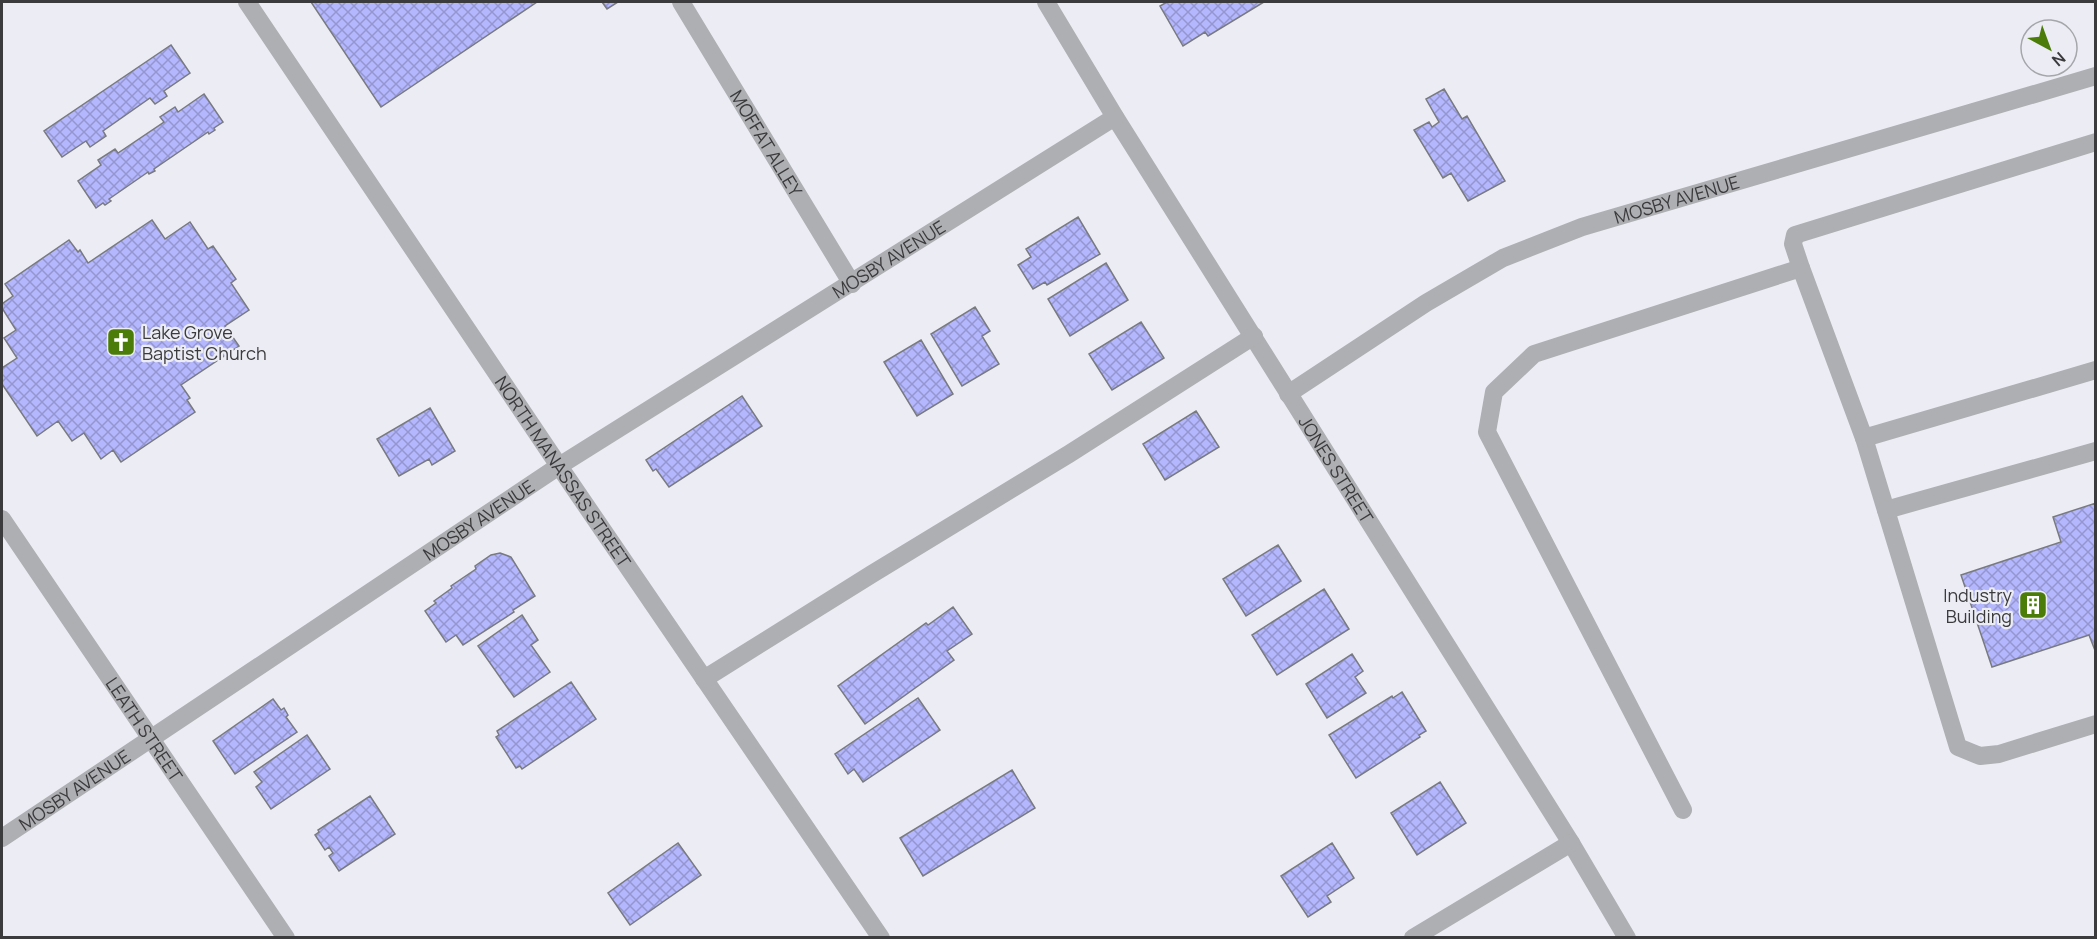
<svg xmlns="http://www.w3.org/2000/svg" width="2097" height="939" font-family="Manrope,sans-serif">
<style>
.building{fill:url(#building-cross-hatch);stroke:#797a80;stroke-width:1.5}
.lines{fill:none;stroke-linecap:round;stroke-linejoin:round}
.minor{stroke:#aeafb2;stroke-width:18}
.labels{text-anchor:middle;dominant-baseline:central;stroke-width:4.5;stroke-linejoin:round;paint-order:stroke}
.street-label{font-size:18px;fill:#3b3b3e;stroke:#ecedf4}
.poi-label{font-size:18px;fill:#3b3b3e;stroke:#ecedf4;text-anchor:start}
</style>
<defs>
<pattern id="building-cross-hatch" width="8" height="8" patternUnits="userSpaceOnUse" patternTransform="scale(1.5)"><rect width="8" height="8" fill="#b4b7fe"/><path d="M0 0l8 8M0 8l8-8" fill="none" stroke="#9496cf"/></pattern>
</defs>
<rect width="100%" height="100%" fill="#ecedf4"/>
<!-- building -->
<path class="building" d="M311,2h226l-156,105z
M602,2h16l-11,7z
M1167,2h97l-56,34 -3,-4 -22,14 -23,-40z
M171,45l19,28 -26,18 3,5 -12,8 -5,-6 -47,33 3,5 -16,11 -4,-6 -24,16 -18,-26z
M1444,89l18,30 5,-3 38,65 -37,20 -17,-28 -8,5 -29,-48 15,-8 3,5 7,-5 -13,-23z
M204,94l19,28 -9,6 1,2 -6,4 -1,-2 -54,37 1,2 -6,3 -1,-2 -39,27 2,2 -6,4 -2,-2 -7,5 -18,-27 23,-16 -3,-5 17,-11 3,4 46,-31 -4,-5 15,-10 3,5z
M1078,217l22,37 -53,31 -2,-3 -12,7 -15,-24 13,-8 -5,-8z
M152,220l13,19 25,-17 18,27 5,-3 23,33 -5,4 18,27 -24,16 14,20 -58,39 9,13 -3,2 8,12 -74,50 -8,-12 -12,9 -17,-26 -12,8 -14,-20 -21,15 -35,-52v-16l15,-10 -13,-20 12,-8 -14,-22v-4l11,-8 -8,-12 64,-44 9,12 2,-2 8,13z
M1106,263l22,37 -58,36 -22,-37z
M975,307l15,24 -8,5 17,28 -37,22 -31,-52z
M1141,322l23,36 -52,32 -23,-36z
M921,340l32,54 -36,22 -33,-54z
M742,396l20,30 -93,61 -13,-18 -3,2 -7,-11z
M430,408l25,43 -23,14 -3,-6 -30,17 -22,-37z
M1196,411l23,36 -54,33 -22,-36z
M2096,503v150l-7,-18 -97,32 -31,-92 100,-33 -8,-25z
M1278,545l23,36 -55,35 -23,-37z
M500,553l11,4 24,39 -22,14 1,2 -51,33 -7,-10 -10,7 -21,-31 11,-8 -2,-2 18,-13 -1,-2 25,-17 -1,-3 16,-11z
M1324,589l25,40 -72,46 -25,-40z
M953,607l19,27 -25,17 7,9 -89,64 -27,-38 88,-63 2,2z
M522,615l16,25 -7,5 19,27 -36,25 -36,-51z
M1352,654l11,17 -8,6 11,16 -39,25 -21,-34z
M571,682l25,37 -74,50 -2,-3 -4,2 -20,-31 3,-2 -2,-4z
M1402,692l24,39 -7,4 1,2 -64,41 -27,-43 63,-39 1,2z
M918,698l22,32 -77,52 -9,-13 -6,5 -13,-20z
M273,699l8,11 3,-2 4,7 -2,2 11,15 -62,42 -22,-33z
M307,735l23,34 -59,40 -15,-22 6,-5 -8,-10z
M1012,770l23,38 -112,68 -23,-38z
M1440,782l26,41 -49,32 -26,-42z
M370,796l25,38 -56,37 -10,-15 4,-3 -4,-6 -4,3 -10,-15 4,-3 -1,-2z
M678,843l23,32 -71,50 -22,-32z
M1332,843l22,35 -27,18 4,6 -23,15 -27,-41z"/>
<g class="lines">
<!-- minor -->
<g class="minor">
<path id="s1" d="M247,2l312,464 322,472"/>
<path id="s2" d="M681,2l171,282"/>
<path id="s3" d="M1046,2l69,115 456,726 56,95"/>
<path d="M1801,268l-8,-24 2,-9 301,-93"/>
<path id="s4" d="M1288,394l138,-91 77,-45 79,-31 514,-151"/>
<path d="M1864,438l94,309 22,9 19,-2 97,-30"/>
<path d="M1886,510l210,-59"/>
<path id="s5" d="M2,519l284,419"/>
<path d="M704,679l168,-105 197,-120 185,-118"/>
<path d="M1683,810l-196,-378 7,-40 40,-38 267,-86 63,170 232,-68"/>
<path id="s6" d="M2,838l557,-372 556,-349"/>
<path d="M1413,938l158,-95"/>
</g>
</g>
<!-- icons -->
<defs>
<g id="church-square" transform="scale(1.5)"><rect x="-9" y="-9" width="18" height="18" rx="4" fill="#4b7c09" stroke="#ecedf4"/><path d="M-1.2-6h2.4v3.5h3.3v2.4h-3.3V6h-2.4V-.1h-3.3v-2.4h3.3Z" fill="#fff"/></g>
<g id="building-square" transform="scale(1.5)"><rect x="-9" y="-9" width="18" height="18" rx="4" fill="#4b7c09" stroke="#ecedf4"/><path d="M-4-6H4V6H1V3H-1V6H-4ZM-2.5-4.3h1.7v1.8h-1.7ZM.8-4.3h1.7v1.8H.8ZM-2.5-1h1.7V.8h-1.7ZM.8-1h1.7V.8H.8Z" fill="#fff"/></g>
</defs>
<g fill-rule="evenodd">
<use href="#church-square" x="121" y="342"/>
<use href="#building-square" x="2033" y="605"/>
</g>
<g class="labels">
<!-- street labels -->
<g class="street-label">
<text stroke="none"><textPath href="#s2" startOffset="165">MOFFAT ALLEY</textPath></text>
<text stroke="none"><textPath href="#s4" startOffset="438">MOSBY AVENUE</textPath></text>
<text stroke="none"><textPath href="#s6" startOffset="1059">MOSBY AVENUE</textPath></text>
<text stroke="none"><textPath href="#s1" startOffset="566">NORTH MANASSAS STREET</textPath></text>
<text stroke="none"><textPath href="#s3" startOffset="550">JONES STREET</textPath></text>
<text stroke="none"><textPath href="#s6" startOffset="573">MOSBY AVENUE</textPath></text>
<text stroke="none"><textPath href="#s5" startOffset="254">LEATH STREET</textPath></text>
<text stroke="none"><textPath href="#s6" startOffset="87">MOSBY AVENUE</textPath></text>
</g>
<!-- poi labels -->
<g class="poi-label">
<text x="142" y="332">Lake Grove<tspan x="142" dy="21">Baptist Church</tspan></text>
<text x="2012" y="595" text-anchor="end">Industry<tspan x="2012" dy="21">Building</tspan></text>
</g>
</g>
<!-- border -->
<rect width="2097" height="939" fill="none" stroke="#3b3b3e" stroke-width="6"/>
<!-- north arrow -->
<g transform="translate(2049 48) rotate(139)"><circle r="28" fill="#ecedf4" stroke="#a5a6ab" stroke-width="1.5"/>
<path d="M0-4.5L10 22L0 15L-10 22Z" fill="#4b7c09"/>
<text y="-9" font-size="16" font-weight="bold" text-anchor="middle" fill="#3b3b3e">N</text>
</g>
</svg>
